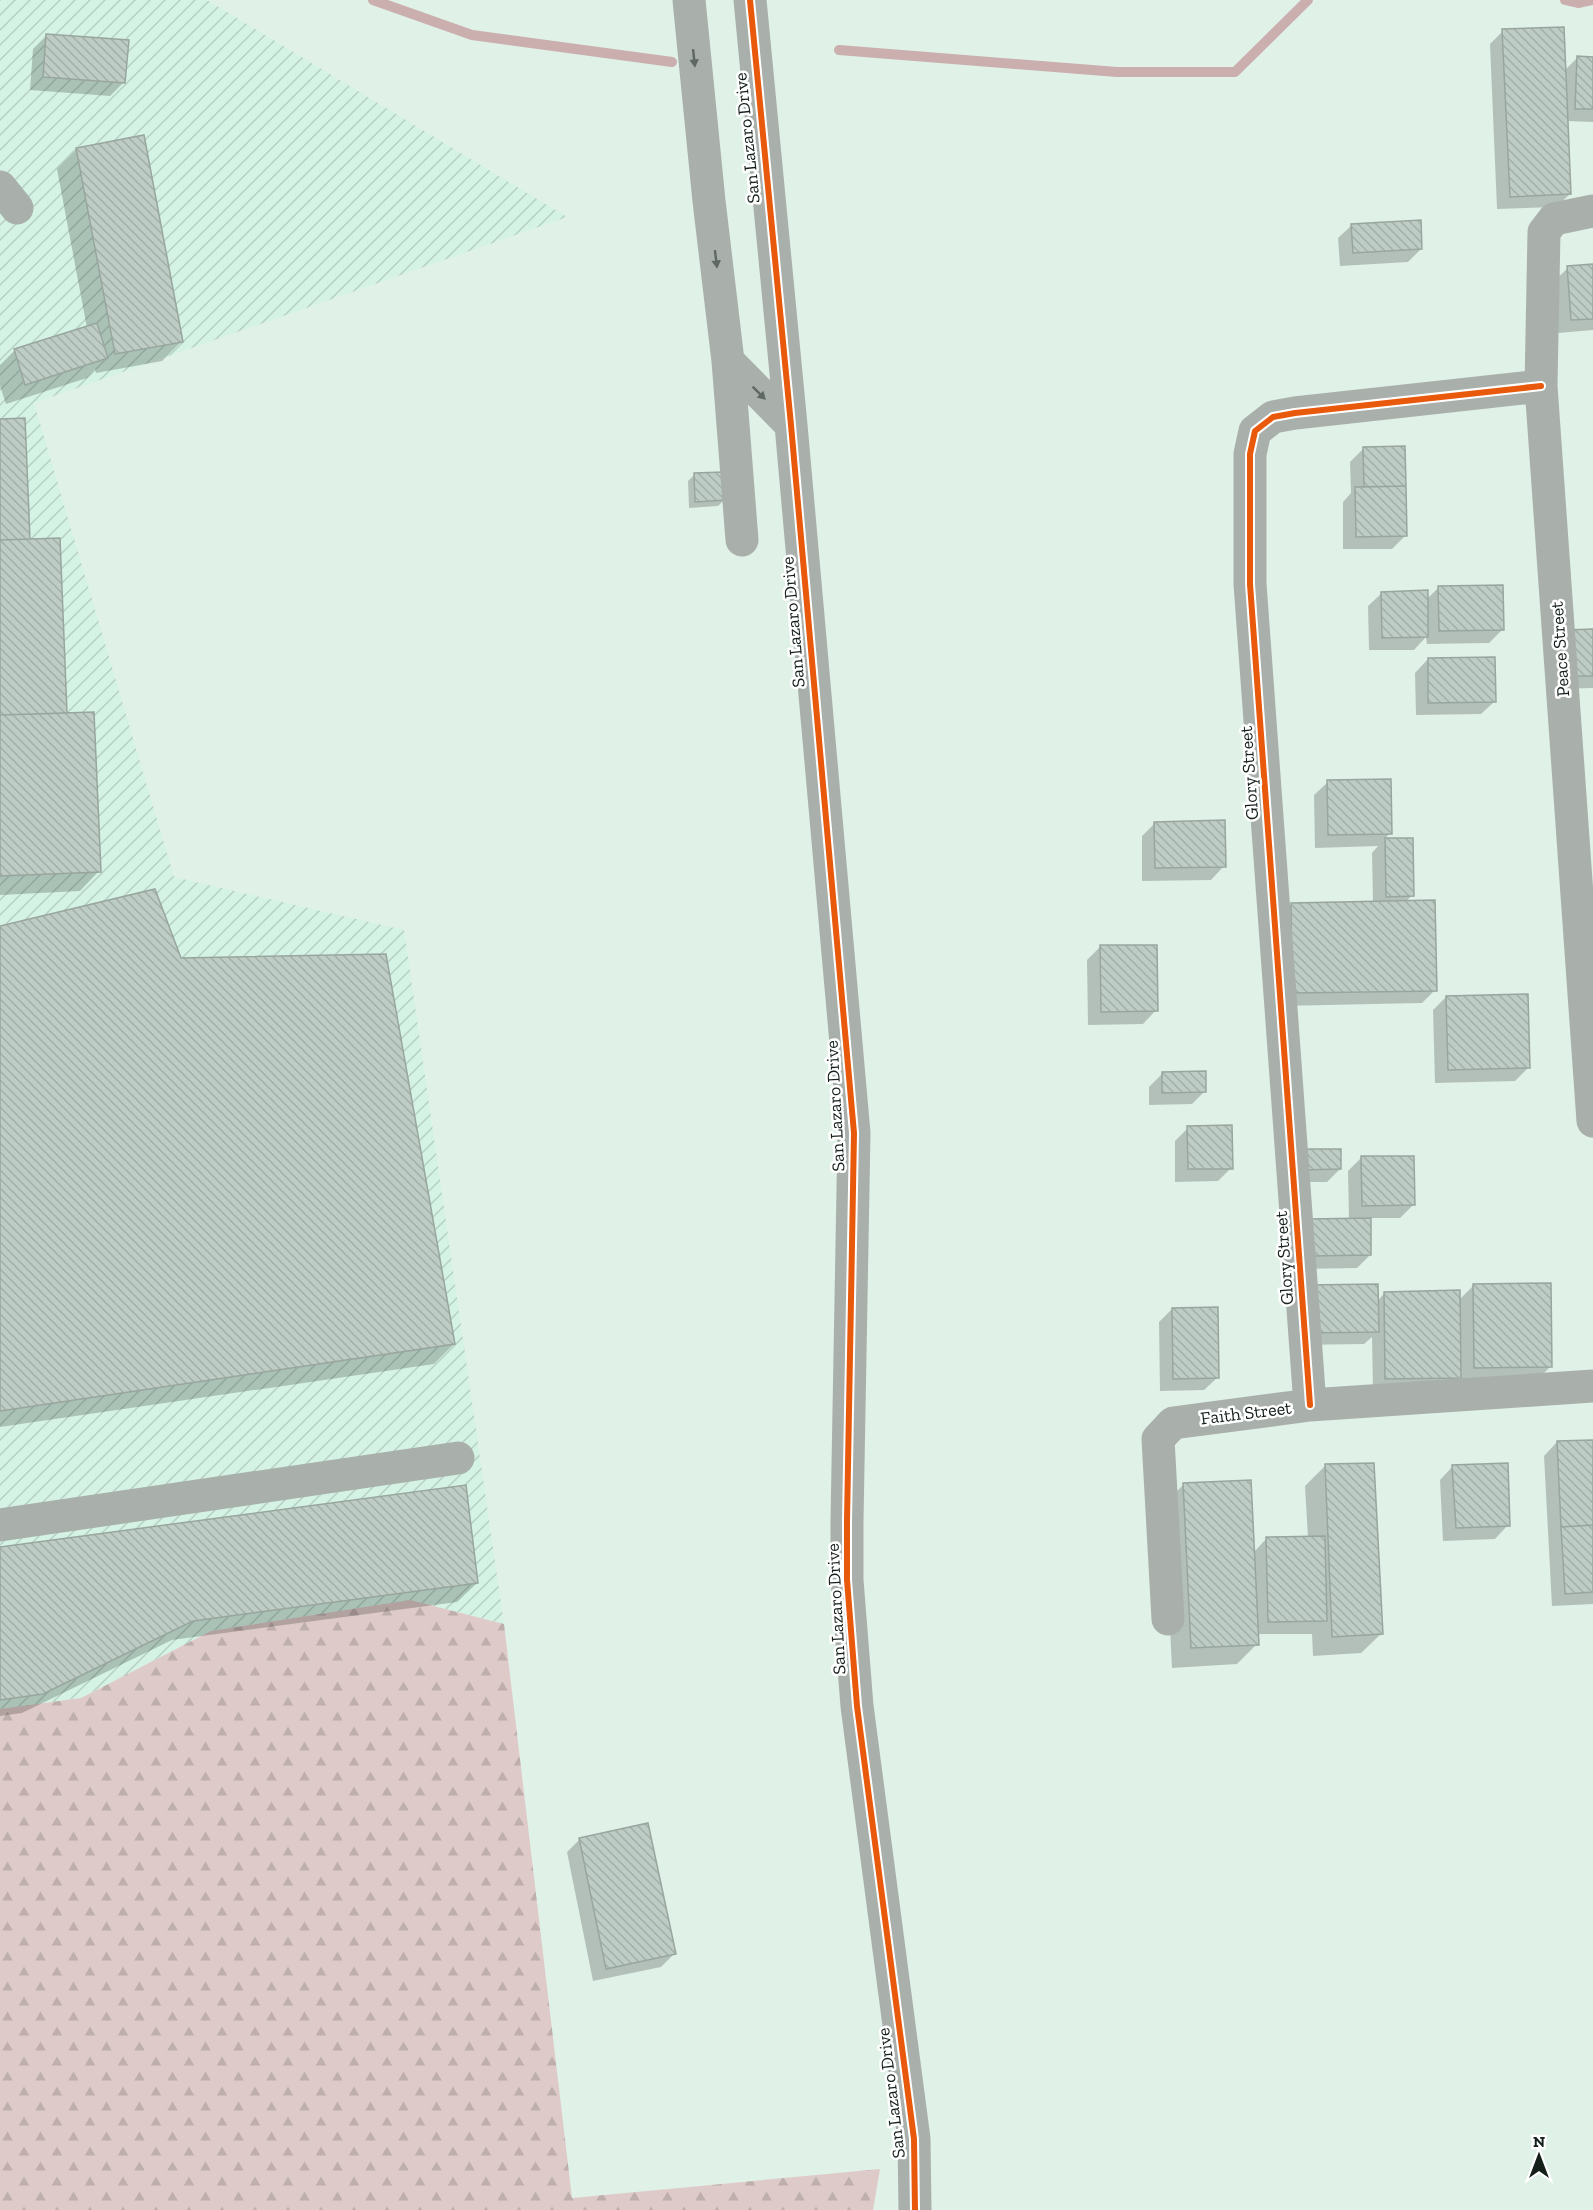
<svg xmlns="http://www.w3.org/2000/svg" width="1593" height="2210" font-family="'Zilla Slab',serif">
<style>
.industrial{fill:url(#industrial-furrows)}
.forest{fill:url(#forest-firs)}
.shadow{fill:#0003}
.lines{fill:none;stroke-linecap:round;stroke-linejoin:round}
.stream{stroke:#cbaeae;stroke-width:10}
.building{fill:url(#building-back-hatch);stroke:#98a69f;stroke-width:1.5}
.minor{stroke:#a9b0ac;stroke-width:33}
.cycleway-casing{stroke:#fff;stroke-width:10}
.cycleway{stroke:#e8590c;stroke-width:6}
.oneway{fill:#5f6864}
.labels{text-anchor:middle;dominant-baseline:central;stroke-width:5;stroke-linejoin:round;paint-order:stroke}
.street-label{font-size:18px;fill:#15201b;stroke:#fff}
</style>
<defs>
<pattern id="industrial-furrows" width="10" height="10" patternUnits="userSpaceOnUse" patternTransform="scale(1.5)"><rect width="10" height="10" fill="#d5f3e4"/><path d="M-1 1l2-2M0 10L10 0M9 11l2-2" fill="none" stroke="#b6d0c3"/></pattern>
<pattern id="forest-firs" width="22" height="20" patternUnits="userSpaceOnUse" patternTransform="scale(1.5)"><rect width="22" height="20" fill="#decbc9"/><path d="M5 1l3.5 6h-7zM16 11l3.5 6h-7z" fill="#beaeac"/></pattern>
<pattern id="building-back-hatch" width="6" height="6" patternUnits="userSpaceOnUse" patternTransform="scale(1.5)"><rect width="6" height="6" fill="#bdcdc5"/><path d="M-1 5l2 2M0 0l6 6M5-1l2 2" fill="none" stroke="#a2b0a9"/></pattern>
</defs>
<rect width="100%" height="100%" fill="#e0f1e8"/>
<!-- industrial -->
<path class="industrial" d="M0,0h207l360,217 -533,186 140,474 230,53 100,694 -94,-24 -199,31 -130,67 -81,11z"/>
<!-- forest -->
<path class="forest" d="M410,1600l94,24 68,574 308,-29 -7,41h-873v-501l81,-11 130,-67z"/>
<!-- shadow -->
<path class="shadow" d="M1503,31l61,40 13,-13h16v64l-26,-1 3,73 -14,13 -59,2 -7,-165z
M46,36l77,47 -13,13 -80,-6 3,-41z
M77,149l105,192 -20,20 -66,12 -1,-4 -8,9 -81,26 -6,-18v-21l15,-15 72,-22 -30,-159z
M1352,225l69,24 -13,13 -68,4 -2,-28z
M1593,266v64l-35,3 -4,-52 14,-13z
M24,420l5,121 70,330 -19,20 -80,4v-474z
M1364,448l41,88 -13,13h-49v-47l8,-9 -1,-31z
M694,475l30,25 -6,6 -29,2 -1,-27z
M1439,587l63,43 -13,13 -62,1 -1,-7 -12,13h-45l-1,-44 14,-13 44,7z
M1593,631v57l-39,1z
M1428,659l67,42 -14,13 -65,1 -1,-42z
M1328,782l62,51 -6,7 27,-1 1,56 -6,7 29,88 -13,13 -142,3 -2,-88 14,-14 81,-1 -1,-50 6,-7 -63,2 -1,-53z
M1155,823l69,43 -13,14 -69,1v-45z
M0,928l180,31 274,385 -20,20 -434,63z
M1100,947l56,63 -13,14 -55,1 -1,-65z
M1446,997l82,71 -13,13 -80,2 -2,-73z
M1163,1073l42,18 -13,13 -43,1v-18z
M1188,1128l43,40 -13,13 -43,1v-41z
M1361,1158l52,47 -13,13h-31l1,37 -13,13 -60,1 52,-49 -1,-49z
M1288,1164l52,5 -13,13h-38z
M1473,1286l77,81 -13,13 -76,1v-6l-15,15 -73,1 -1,-54 -8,7 -69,1 82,-44 8,-8 73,8z
M1172,1309l46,68 -14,13 -44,1 -1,-69z
M1593,1441v163l-41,2 -8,-150 13,-14z
M1325,1466l56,168 -20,19 -48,3 -1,-22h-55v10l-20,20 -65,4 -8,-164 20,-20 69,69 14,-15h41l-3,-52z
M1453,1466l55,59 -13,14 -52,2 -3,-61z
M0,1548l477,35 -20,19 -285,38 -150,73 -22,3z
M580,1839l94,115 -13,13 -68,14 -26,-129z"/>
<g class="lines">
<!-- stream -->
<path class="stream" d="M373,0l99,35 200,27
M1565,0l13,3 15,-3
M839,50l278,22h118l73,-72"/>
</g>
<!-- building -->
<path class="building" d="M1564,27l7,167 -61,3 -8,-168z
M46,34l83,6 -4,43 -82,-6z
M1577,56l16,1v52h-18z
M144,135l39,207 -68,12 -39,-206z
M1421,220l1,29 -69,4 -2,-29z
M1593,264v55l-22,1 -4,-54z
M97,323l11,35 -83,27 -11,-36z
M25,418l5,121 -30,1v-121z
M1405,446l1,40 -42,1 -1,-40z
M724,472l2,28 -31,2 -1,-29z
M1406,486l1,50 -51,1 -1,-50z
M60,538l7,175 -67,2v-175z
M1503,585l1,45 -65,1 -1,-45z
M1428,590v47l-46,1 -1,-46z
M1593,629v47h-26l-1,-46z
M1495,657l1,45 -68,1v-45z
M94,712l7,160 -101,4v-161z
M1391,779l1,55 -64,1 -1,-55z
M1225,820l1,47 -71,1 -1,-46z
M1385,838h28l1,58 -28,1z
M155,889l26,69 205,-4 69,390 -455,67v-485z
M1435,900l2,91 -145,2 -1,-90z
M1100,945h57l1,66 -57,1z
M1528,994l2,74 -82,2 -2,-74z
M1206,1071v21l-44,1v-21z
M1232,1125l1,44h-45l-1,-43z
M1301,1149h40v20l-40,1z
M1361,1156h53l1,49 -53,1z
M1371,1218v37l-61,1 -2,-37z
M1551,1283l1,84 -78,1 -1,-84z
M1378,1284l1,48 -72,1v-48z
M1460,1290l1,88 -76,1 -1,-87z
M1218,1307l1,71 -46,1 -1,-71z
M1593,1440v85l-32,2 -4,-86z
M1374,1463l9,171 -51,3 -7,-173z
M1508,1463l2,63 -54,2 -4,-63z
M1251,1480l8,165 -68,3 -8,-165z
M466,1485l12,98 -285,38 -150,73 -43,6v-153z
M1593,1525v67l-28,2 -4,-67z
M1325,1536l2,85 -59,1 -2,-85z
M648,1823l28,131 -70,15 -27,-131z"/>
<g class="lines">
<!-- minor -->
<path class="minor" d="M689,0l20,201 19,160 14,179
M750,0l41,425 63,708 -7,388v59l10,126 57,433 1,71
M0,187l17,21
M1593,211l-39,8 -10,13 -3,154 52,735
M728,361l63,64
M1310,1405l-60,-821v-130l5,-23 18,-14 22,-4 246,-27
M0,1525l458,-67
M1168,1619l-10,-180 15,-16 137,-18 283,-19"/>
<!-- cycleway casing -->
<g class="cycleway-casing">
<path id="cycleway" d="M750,0l41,425 63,708 -7,388v59l10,126 57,433 1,71
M1310,1405l-60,-821v-130l5,-23 18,-14 22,-4 246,-27"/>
</g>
<!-- cycleway -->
<use href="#cycleway" class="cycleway"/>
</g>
<!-- one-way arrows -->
<defs><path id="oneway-solid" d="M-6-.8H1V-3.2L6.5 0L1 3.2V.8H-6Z" transform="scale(1.5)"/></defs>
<g class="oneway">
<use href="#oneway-solid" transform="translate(694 58) rotate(84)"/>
<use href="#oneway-solid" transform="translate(716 259) rotate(83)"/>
<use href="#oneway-solid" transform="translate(759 393) rotate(45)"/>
</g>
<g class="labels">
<!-- street labels -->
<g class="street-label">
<text transform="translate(747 138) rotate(-96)">San Lazaro Drive</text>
<text transform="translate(793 622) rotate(-95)">San Lazaro Drive</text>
<text transform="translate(1560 649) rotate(-94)">Peace Street</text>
<text transform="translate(1249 773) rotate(-94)">Glory Street</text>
<text transform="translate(835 1106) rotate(-93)">San Lazaro Drive</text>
<text transform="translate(1284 1258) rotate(-94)">Glory Street</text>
<text transform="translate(1246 1413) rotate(-7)">Faith Street</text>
<text transform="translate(836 1609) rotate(-93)">San Lazaro Drive</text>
<text transform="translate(891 2093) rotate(-97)">San Lazaro Drive</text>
</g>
</g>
<!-- north arrow -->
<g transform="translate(1539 2156)" stroke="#ffffff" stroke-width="4.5" paint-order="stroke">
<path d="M0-4.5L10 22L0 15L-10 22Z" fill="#15201b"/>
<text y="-9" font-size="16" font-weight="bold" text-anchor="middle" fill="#15201b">N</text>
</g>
</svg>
